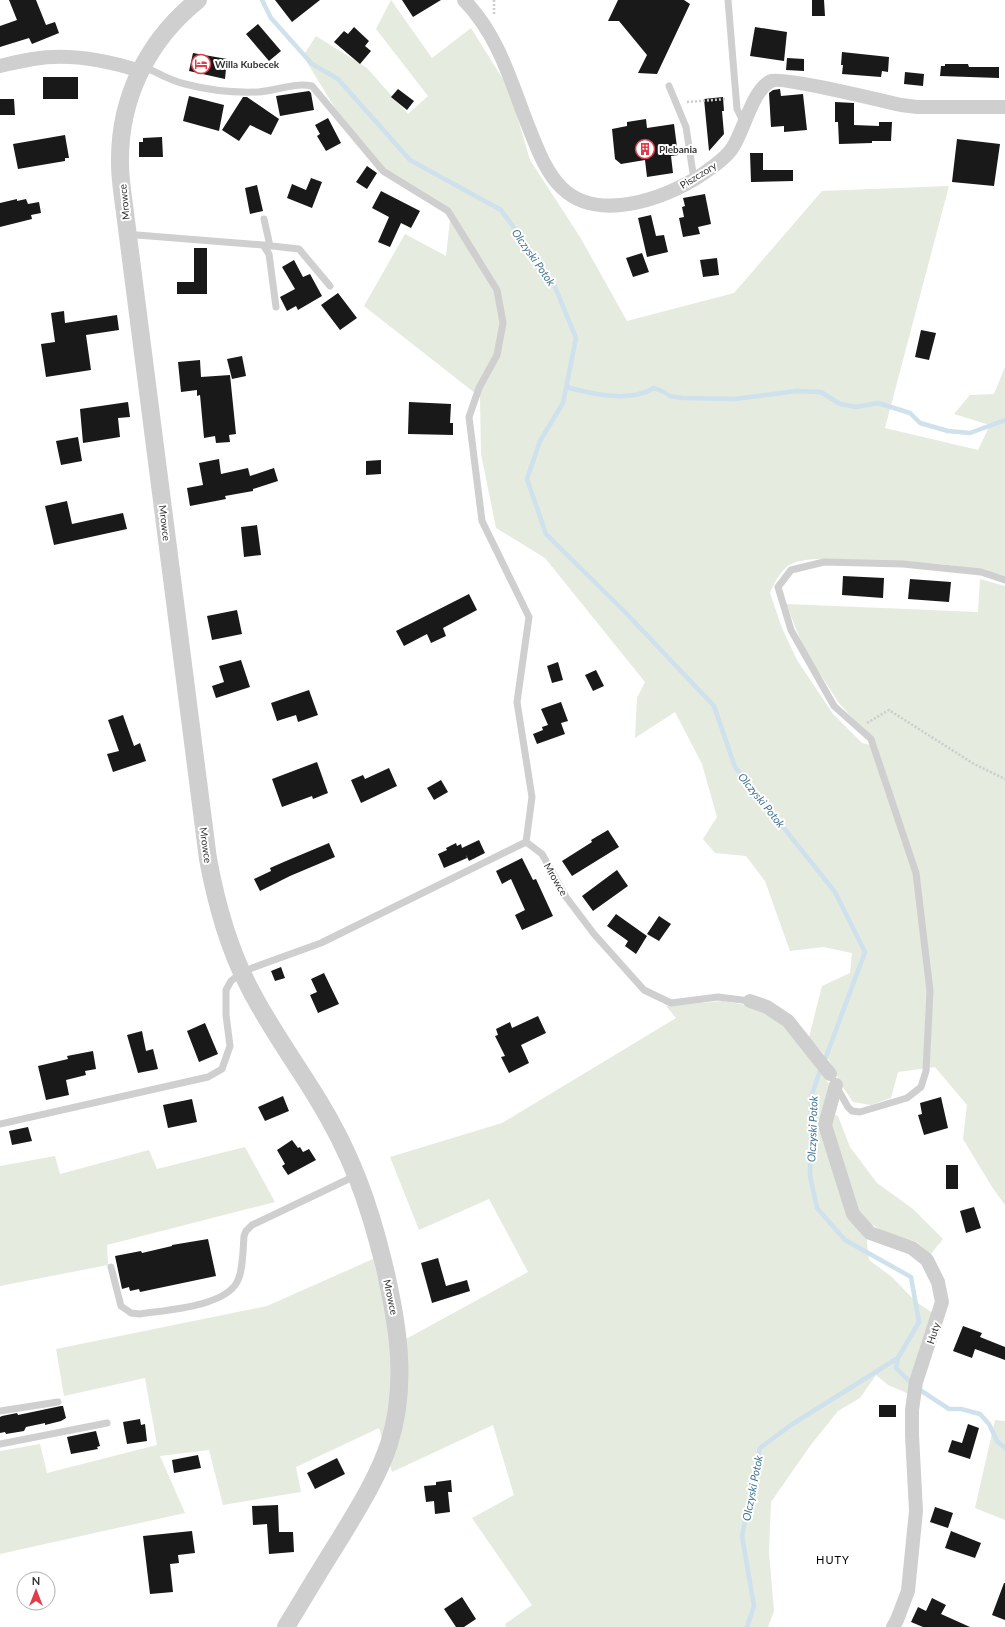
<svg xmlns="http://www.w3.org/2000/svg" width="1005" height="1627" font-family="Lato,sans-serif">
<style>
.green{fill:#e5ebde}
.lines{fill:none;stroke-linecap:round;stroke-linejoin:round}
.stream{stroke:#cee1ec;stroke-width:4.5}
.building{fill:#191919}
.path{stroke:#ccc;stroke-width:2.5;stroke-dasharray:2 2;stroke-linecap:butt}
.service{stroke:#cfcfcf;stroke-width:7}
.minor{stroke:#cfcfcf;stroke-width:14}
.tertiary{stroke:#cfcfcf;stroke-width:18}
.labels{text-anchor:middle;dominant-baseline:central;stroke-width:4;stroke-linejoin:round;paint-order:stroke}
.poi-label{font-size:10px;font-weight:bold;fill:#323232;stroke:#fff;text-anchor:start}
.street-label{font-size:10px;fill:#323232;stroke:#fff}
.water-label{font-size:11px;font-style:italic;fill:#417492;stroke:#fff}
.neighbourhood-label{font-size:11px;letter-spacing:1px;fill:#000;stroke:#fff}
</style>
<rect width="100%" height="100%" fill="#fff"/>
<!-- green -->
<path class="green" d="M391,0l41,58 39,-30 38,61 21,71 50,77 47,84 107,-28 88,-102 127,-5 -64,242 93,22 12,-25 -36,-11 16,-19 24,-1 11,-27v209c-50,-14 -102,-15 -154,-16 -19,0 -41,-4 -60,4 -10,5 -17,19 -21,29l12,35 15,32 36,54 29,29 16,4 -39,-44 -34,-52 -19,-47 192,8 2,-33 25,7v619l-13,-18 -29,-48 4,-34 -32,-38 -37,5 -7,26 -20,7 -18,-3 -11,-16 -13,-26 -20,-23 13,-51 28,-13 2,-20 -29,-6 -33,4 -25,-70 -19,-25 -31,-3 -12,-14 14,-22 -15,-53 -27,-52 -40,26 2,-40 8,-16 -100,-124 -49,-30 -15,-74 -1,-57 -116,-91 41,-72 41,22 5,-45 -67,-41 -49,-62 -32,-52 13,-20 51,32 41,46 20,-18 -52,-67z
M723,1001l39,7 23,15 45,62 -8,43 44,107 3,25 23,17 23,24 19,13 -25,80 -21,-9 -12,-10 -16,23 -22,13 -28,35 -39,56 -2,50 5,59 -6,16h-262l-1,-3 27,-19 -60,-87 42,-23 -21,-70 -101,47 -13,-44 -83,39 5,25 -78,13 -14,-55 -49,6 25,57 -185,41v-103l40,-7 7,29 110,-28 -12,-67 -81,18 -8,-47 211,-43 106,-47 22,86 133,-73 -39,-73 -70,31 -29,-73 112,-34 174,-105 -10,-12z
M832,1114l6,2 12,31 27,36 36,26 30,30 -13,16 -13,-13 -35,-11 -24,-16 -28,-83z
M245,1147l30,55 -168,43 1,20 -108,21v-120l55,-10 5,18 89,-24 8,19z
M995,1420l10,1v99l-30,-12z"/>
<g class="lines">
<!-- stream -->
<path class="stream" d="M262,0l9,18 41,46 26,15 72,81 91,50 52,72 23,56 -13,65 -23,38 -13,38 19,55 79,78 89,94 21,61 100,125 30,60 -41,110
M566,387c26,7 64,16 88,1l10,4 6,4 12,2 52,1 63,-8 24,1 19,12 16,3 22,-4 32,10 10,10 28,8 22,2 35,-13
M898,1358l-2,10 18,18 35,23h12l19,5 9,10 8,17 8,7
M747,1627l7,-21 -12,-70 18,-88 31,-23 107,-67 21,-36 -8,-45 -66,-37 -28,-32 -7,-32 1,-79 10,-29"/>
</g>
<!-- building -->
<path class="building" d="M9,0h27l10,25 9,-3 4,11 -27,11 -3,-6 -29,9v-21l17,-6z
M275,0h45l-28,22z
M402,0h39l-28,17z
M618,0h66l6,4 -33,70 -19,-1 9,-18 -28,-34h-11z
M812,0h12l1,16h-13z
M258,24l23,27 -12,10 -23,-27z
M354,27l15,14 -4,5 6,5 -11,13 -26,-22 10,-11 4,3z
M755,27l32,5 -3,29 -34,-5z
M842,52l47,5 -1,15 -6,-1 -1,6 -39,-3 1,-9h-2z
M193,53l34,6 -2,20 -36,-8z
M787,58l17,1v12l-18,-1z
M945,64h23l1,3h30v11l-59,-2 1,-10h4z
M905,72l19,2 -1,12 -19,-2z
M43,77h35v22h-35z
M398,89l16,12 -7,9 -16,-13z
M780,89l1,7 22,-2 4,36 -23,2v-6l-13,1 -2,-34 4,-3z
M309,91l2,2 3,17 -34,6 -4,-20z
M189,96l35,9 -5,26 -36,-10z
M243,97h4l32,22 -8,16 -21,-10 -11,16 -17,-11z
M723,97l1,14h-2l2,23 -15,17 -5,-52z
M0,99h14l1,16h-15z
M835,102l19,1v22l25,1v-4h13l-1,19h-19v2l-33,1 -1,-22h-3z
M328,118l13,25 -15,8 -9,-15 3,-2 -5,-9z
M646,119l1,9 27,-4 4,31 -7,1 2,17 -26,4 -2,-17 -24,4 -6,-5 -3,-30 15,-3v-4z
M65,135l4,23h-4v3l-47,8 -5,-25z
M162,137l1,20h-24v-15h4v-4z
M957,139l43,5 -6,42 -42,-4z
M750,153h13v17h30v11l-42,1z
M367,166l10,7 -10,16 -11,-7z
M311,178l11,4 -10,26 -25,-10 5,-14 14,6z
M257,185l6,26 -13,3 -5,-26z
M381,191l39,20 -9,17 -10,-5 -11,24 -12,-5 11,-25 -17,-9z
M705,194l6,30 -13,3 2,7 -17,3 -4,-19 5,-1 -2,-10 3,-1 -2,-8z
M17,199v2l9,-2 2,5 11,-2 2,11 -10,2 1,4 -32,8v-24z
M651,215l5,21 8,-1 4,17 -21,5 -9,-39z
M194,248h13v46h-30v-12h17z
M642,253l7,19 -16,5 -7,-19z
M717,258l2,17 -16,2 -3,-17z
M294,260l9,17 7,-3 12,22 -24,14 -2,-4 -9,5 -7,-14 15,-8 -13,-22z
M338,293l19,25 -17,12 -19,-25z
M64,311l1,12 52,-8 2,15 -33,5 5,35 -45,7 -5,-33 14,-2 -4,-29z
M921,330l15,3 -7,27 -14,-3z
M242,356l4,20 -14,3 -5,-20z
M200,360l1,17 29,-2 6,59 -7,1 1,7 -14,1 -1,-7 -11,2 -4,-43 -3,1v-6l-16,2 -3,-30z
M128,402l2,15 -12,1 2,19 -37,6 -3,-34z
M409,402l42,2 -1,19h3v12l-45,-1z
M78,437l4,24 -21,4 -5,-24z
M219,459l2,15 27,-6 2,8 24,-8 4,13 -25,8v2l-28,5 1,3 -36,7 -3,-18 16,-3 -4,-22z
M381,460v14l-15,1v-14z
M67,501l5,23 51,-11 4,16 -73,16 -9,-39z
M257,525l4,30 -17,2 -3,-30z
M843,576l41,2 -1,20 -41,-3z
M910,579l41,3 -2,20 -41,-3z
M469,594l8,16 -34,18 3,8 -15,7 -4,-9 -23,12 -8,-15z
M237,610l5,24 -30,6 -5,-24z
M241,660l9,27 -34,11 -4,-12 12,-4 -5,-16z
M558,662l5,18 -11,3 -5,-17z
M596,670l8,16 -11,5 -8,-16z
M309,690l9,25 -20,7 -2,-7 -19,6 -6,-18z
M561,702l7,19 -7,2 4,11 -28,10 -4,-10 10,-4 -1,-3 6,-2 -7,-16z
M123,715l11,31 6,-3 6,18 -33,11 -6,-18 12,-3 -11,-31z
M317,762l11,31 -15,6 -1,-3 -30,11 -10,-28z
M389,768l8,18 -36,17 -10,-23 12,-5 2,4z
M441,780l7,12 -14,8 -7,-12z
M608,830l11,17 -47,29 -10,-15 30,-19 -1,-2z
M479,840l6,13 -16,8 -3,-6 1,3 -23,10 -6,-14 9,-4 -1,-2 10,-5 1,3 4,-2 1,4z
M329,843l6,14 -45,19 -30,15 -6,-12 17,-8 -1,-3 16,-7z
M522,858l11,22 3,-1 17,37 -31,14 -7,-15 10,-5 -14,-31 -9,5 -6,-13z
M617,870l11,16 -35,25 -11,-15z
M616,914l31,22 -11,18 -11,-8 3,-5 -21,-15z
M659,916l12,8 -12,17 -12,-7z
M281,967l4,11 -10,3 -4,-10z
M324,973l15,31 -21,9 -8,-18 7,-3 -6,-13z
M538,1016l8,17 -25,12 8,18 -20,10 -8,-16 4,-1 -10,-20 3,-1 -2,-6 14,-7 2,6z
M205,1023l13,31 -19,8 -12,-31z
M142,1031l4,20 7,-2 5,20 -20,4 -11,-38z
M93,1051l3,18 -11,2 1,4 -20,5 3,15 -23,5 -8,-34 30,-7 -1,-3z
M283,1096l6,15 -24,10 -7,-14z
M941,1097l7,31 -24,7 -6,-20 4,-1 -2,-11z
M192,1099l5,23 -29,6 -5,-23z
M28,1127l4,14 -20,4 -3,-14z
M292,1140l6,8 2,-1 3,5 6,-3 7,11 -28,15 -6,-9 3,-2 -8,-14z
M946,1165h12v24h-12z
M974,1207l7,21 -15,5 -6,-22z
M208,1239l8,37 -76,16 -1,-3 -9,2 -1,-4 -7,2 -7,-33 26,-5 1,2 30,-7v-1z
M438,1258l8,28 21,-6 3,11 -38,12 -11,-40z
M963,1326l19,7 -2,4 25,10v13l-30,-11 -3,9 -19,-7z
M879,1405h17v12h-17z
M61,1406h2l3,12 -5,3 -16,4v-2l-19,4 -2,4 -18,3 -1,-2 -5,1v-16l2,-1 15,-3 1,2z
M140,1419l1,6 4,-1 2,17 -20,3 -4,-22z
M968,1424l11,4 -9,31 -22,-7 4,-12 10,3z
M96,1431l4,15 -3,1 1,2 -27,5 -4,-17z
M198,1455l3,13 -27,5 -2,-13z
M337,1458l8,16 -30,15 -8,-16z
M451,1480l1,12h-4l2,20 -15,2 -1,-13 -8,1 -2,-16 12,-1v-3z
M278,1505l1,27h14l1,20 -25,2 -2,-30 -14,1 -1,-19z
M935,1507l18,6 -5,15 -18,-6z
M192,1531l3,22 -17,2 1,8 -9,1 3,28 -23,2 -7,-58z
M951,1531l30,12 -6,15 -30,-10z
M1004,1583h1v37l-13,-5z
M462,1597l14,22 -12,8h-8l-12,-18z
M932,1598l14,7 -5,9 29,13h-47l-12,-5 7,-15 8,4z"/>
<g class="lines">
<!-- path -->
<path class="path" d="M494,0v15
M687,102l39,-3
M867,723l22,-13 85,54 31,15"/>
<!-- service -->
<path class="service" d="M728,0l9,109 7,14
M143,66c13,6 27,15 42,18 23,6 49,9 73,8 18,-1 36,-10 54,-6l71,85 65,40 49,79 6,33 -6,32 -18,33 -10,29 13,104 47,96 -12,85 15,95 -6,45
M669,86l17,41 8,53
M264,219l6,27
M128,236l9,-1 126,10 6,9 7,53
M263,245l36,4 31,37
M836,1086l12,21 4,4 8,1 47,-14 14,-11 5,-16 4,-80 -14,-118 -45,-134 -37,-33 -43,-76 -13,-43 13,-17 33,-8 79,2 78,8 24,8
M0,1124l208,-47 14,-8 8,-23 -4,-31v-25l5,-9 5,-4 16,-9 69,-25 205,-101 16,12 24,43 28,37 50,56 27,13 47,-6 32,4
M111,1267l10,39 10,7 9,1c25,-4 84,-7 97,-32 6,-10 6,-33 7,-46l2,-5 6,-6 103,-49
M0,1411l58,-9
M0,1444l107,-21"/>
<!-- minor -->
<path class="minor" d="M464,0c34,35 46,79 63,123 9,22 18,49 35,65 38,37 113,8 149,-20 8,-6 17,-12 22,-21 11,-17 20,-58 38,-66 9,-5 112,20 130,24l16,2h88
M0,66c11,-3 22,-5 33,-7 35,-6 73,1 107,12
M750,1001l17,6 21,14 42,53
M836,1085l-11,40 28,89 17,19 42,15 15,12 11,22 4,20 -26,80 -4,28v25l4,76 -8,80 -11,29 -4,7"/>
<!-- tertiary -->
<path class="tertiary" d="M198,0c-50,40 -79,98 -78,163 0,14 2,28 4,42l84,654c8,43 19,85 39,124 20,41 47,77 70,115 34,55 52,105 67,167 14,59 24,120 5,179 -11,33 -30,63 -48,93 -19,30 -37,60 -55,90"/>
</g>
<!-- icons -->
<defs>
<g id="hotel-ring" transform="scale(1)"><circle r="9.5" fill="#fff" stroke="#e03d4b" stroke-width="1.5"/><path d="M-6-4.5h1.5V1H6V5H4.5V3h-9V5H-6ZM-4 0a1.8 1.8 0 1 1 3.6 0ZM.5 0V-2.5h3Q6-2.5 6 0Z" fill="#e03d4b"/></g>
<g id="building-ring" transform="scale(1)"><circle r="9.5" fill="#fff" stroke="#e03d4b" stroke-width="1.5"/><path d="M-4-6H4V6H1V3H-1V6H-4ZM-2.5-4.3h1.7v1.8h-1.7ZM.8-4.3h1.7v1.8H.8ZM-2.5-1h1.7V.8h-1.7ZM.8-1h1.7V.8H.8Z" fill="#e03d4b"/></g>
</defs>
<g fill-rule="evenodd">
<use href="#hotel-ring" x="201" y="64"/>
<use href="#building-ring" x="645" y="149"/>
</g>
<g class="labels">
<!-- poi labels -->
<g class="poi-label">
<text x="215" y="64">Willa Kubecek</text>
<text x="659" y="149">Plebania</text>
</g>
<!-- street labels -->
<g class="street-label">
<text transform="translate(698 175) rotate(-32)">Piszczory</text>
<text transform="translate(124 202) rotate(-96)">Mrowce</text>
<text transform="translate(165 523) rotate(83)">Mrowce</text>
<text transform="translate(206 845) rotate(82)">Mrowce</text>
<text transform="translate(556 879) rotate(60)">Mrowce</text>
<text transform="translate(391 1297) rotate(78)">Mrowce</text>
<text transform="translate(933 1333) rotate(-72)">Huty</text>
</g>
<!-- water labels -->
<g class="water-label">
<text transform="translate(534 257) rotate(55)">Olczyski Potok</text>
<text transform="translate(762 800) rotate(51)">Olczyski Potok</text>
<text transform="translate(812 1129) rotate(-88)">Olczyski Potok</text>
<text transform="translate(752 1488) rotate(-79)">Olczyski Potok</text>
</g>
<!-- neighbourhood labels -->
<g class="neighbourhood-label">
<text x="833" y="1559">HUTY</text>
</g>
</g>
<!-- north arrow -->
<g transform="translate(36 1591)"><circle r="19" fill="#ffffff" stroke="#adadad"/>
<path d="M0-3L7 15L0 10L-7 15Z" fill="#e03d4b"/>
<text y="-6" font-size="11" font-weight="bold" text-anchor="middle" fill="#323232">N</text>
</g>
</svg>
